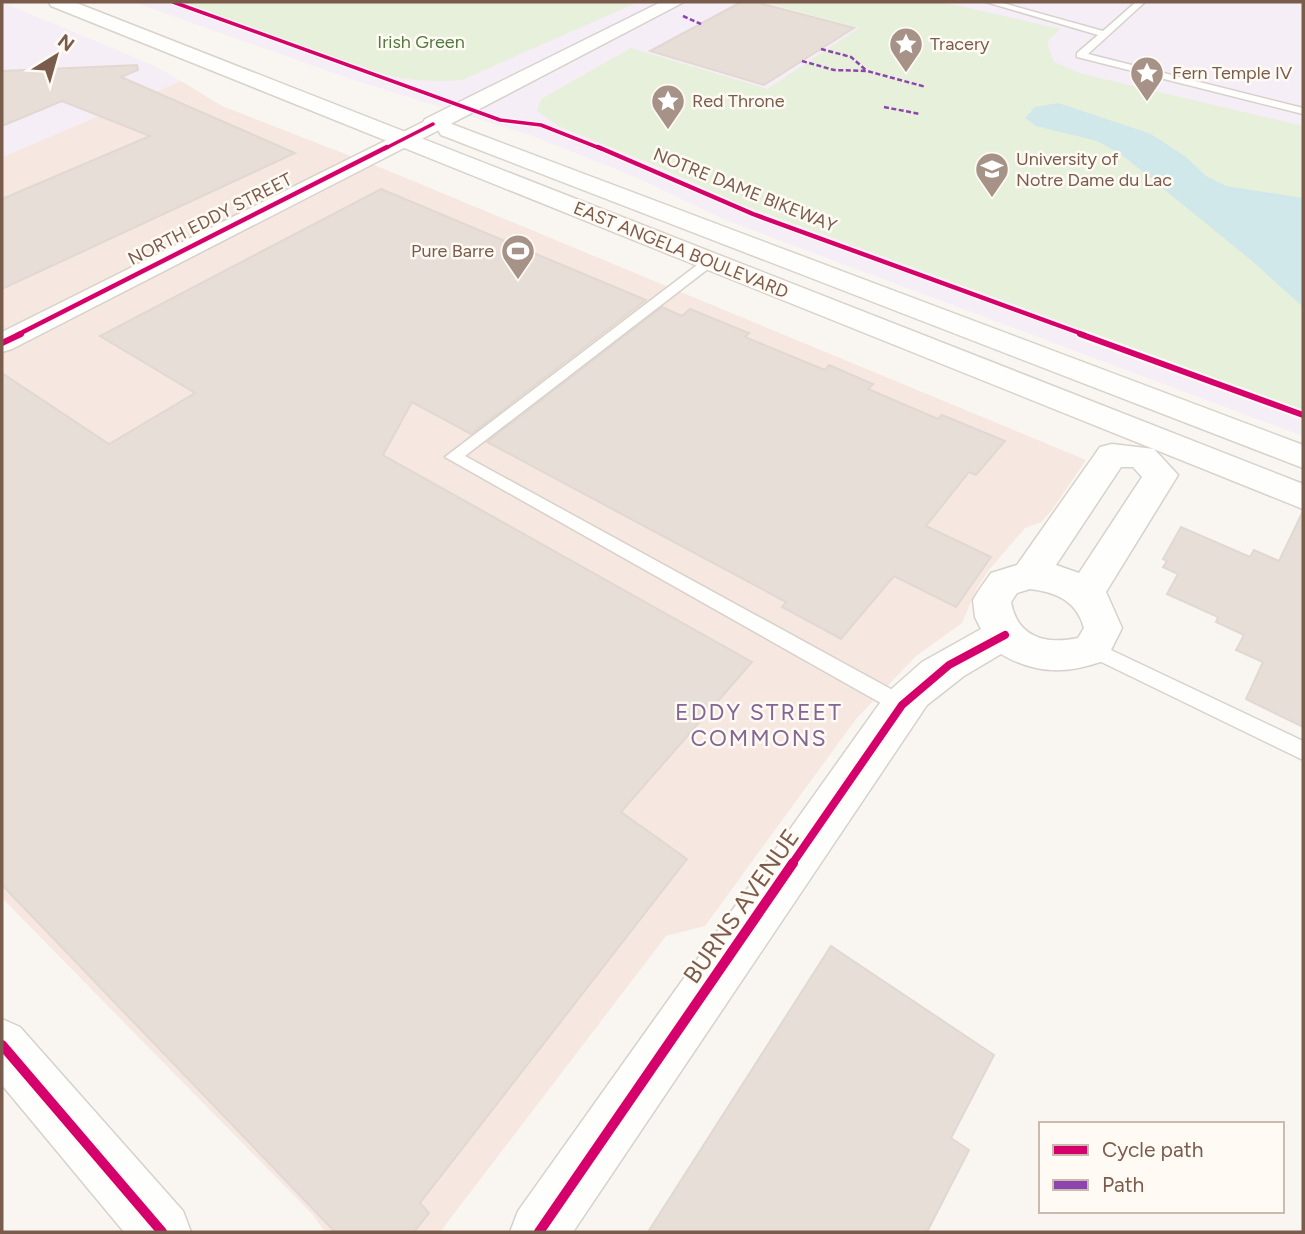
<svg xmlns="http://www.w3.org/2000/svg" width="1305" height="1234" font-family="Figtree,sans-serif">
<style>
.commercial{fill:#f6e8e1}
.education{fill:#f6eef6}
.green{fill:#e7f0db}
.water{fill:#d0e8ea}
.building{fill:#e6ded7;stroke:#e2d8d2;stroke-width:2}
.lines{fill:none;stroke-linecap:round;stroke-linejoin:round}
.service-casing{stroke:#d7d1cb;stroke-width:3}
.minor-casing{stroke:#d7d1cb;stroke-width:3}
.tertiary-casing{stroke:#d7d1cb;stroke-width:3}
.secondary-casing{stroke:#d9d2cb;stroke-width:3}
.service{fill:#fefefd;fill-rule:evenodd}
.minor{fill:#fefefd;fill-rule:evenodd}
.tertiary{fill:#fefefd;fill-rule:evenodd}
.secondary{fill:#fefefd;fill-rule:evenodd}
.quiet{stroke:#8e44ad;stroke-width:2.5;stroke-dasharray:5 2.5;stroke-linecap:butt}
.cycleway-far4-casing{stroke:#fffaf3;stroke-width:6}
.cycleway-far3-casing{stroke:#fffaf3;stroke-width:7}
.cycleway-far2-casing{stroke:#fffaf3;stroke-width:10}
.cycleway-far1-casing{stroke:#fffaf3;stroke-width:12}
.cycleway-casing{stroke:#fffaf3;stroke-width:14}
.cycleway-far4{stroke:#d6006c;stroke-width:3.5}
.cycleway-far3{stroke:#d6006c;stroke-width:4.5}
.cycleway-far2{stroke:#d6006c;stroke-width:6}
.cycleway-far1{stroke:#d6006c;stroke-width:8}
.cycleway{stroke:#d6006c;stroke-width:10}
.labels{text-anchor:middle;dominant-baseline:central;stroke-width:5;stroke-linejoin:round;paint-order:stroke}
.far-park-label{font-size:18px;fill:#537a41;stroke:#fffaf3}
.far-poi-label{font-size:18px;fill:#7a5c4d;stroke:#fffaf3;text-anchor:start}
.far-street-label{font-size:18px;fill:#7a5c4d;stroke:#fffaf3}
.neighbourhood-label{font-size:23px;letter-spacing:2px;fill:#846695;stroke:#fffaf3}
.near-street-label{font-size:24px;fill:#7a5c4d;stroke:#fffaf3}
</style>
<rect width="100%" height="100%" fill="#f9f5f0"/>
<!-- commercial -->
<path class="commercial" d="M181,81l41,25 167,65 697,289 -34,50 -11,12 -16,6 -37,43 -11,17 -15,35 -46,33 -60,63 -151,207 -39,10 -226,296h-115l-12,-17 -311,-317v-741z"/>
<!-- education -->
<path class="education" d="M2,2l153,64 26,15 -179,76z
M133,2h1170v434l-578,-216 -87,-42 -108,-43 -173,-54z"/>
<!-- green -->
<path class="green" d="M181,2h457l-176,78c-27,2 -49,1 -76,-5z
M763,2h179l119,27 -14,13 7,20 25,11 224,53v284l-563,-206 -81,-37 -101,-41 -21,-15 4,-12 90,-51 136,41 92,-61z"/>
<!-- water -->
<path class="water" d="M1058,103l93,31 35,23 20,19 20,10 77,12v109l-51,-46 -130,-106 -25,-14 -61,-15 -11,-8 10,-11z"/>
<!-- building -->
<path class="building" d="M741,2h14l99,26 -90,57 -114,-34z
M137,65l1,5 -17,7 174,76 -293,136v-90l148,-63 -88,-35 -60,25v-55z
M381,189l265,111 -175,134 -59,-32 -29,53 369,207 -131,150 66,47 -267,344 9,10 -15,19h-79l-333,-347v-512l107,71 86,-51 -95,-57z
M662,307l20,9 8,-7 59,24 -4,4 80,33 4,-5 44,19 -5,5 70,30 4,-4 63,26 -29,34 -7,-3 -43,54 65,31 -35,50 -62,-31 -53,63 -59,-32 4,-5 -299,-160z
M1303,511v216l-57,-28 17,-37 -27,-12 8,-15 -28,-13 2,-5 -51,-23 11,-20 -15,-7 4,-6 -4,-2 18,-32 69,30 4,-7 25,11z
M831,946l163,109 -43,83 18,12 -42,82h-279z"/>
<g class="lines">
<!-- service casing -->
<g class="service-casing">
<path id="service" d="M986,2h13l104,29 33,-29h9l-57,52 215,54v6l-226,-57v-4l21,-18z
M705,259l12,3 -252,194 444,243 3,6 -3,6 -7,3 -7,-3 -450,-254z
M1092,641l211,100v19l-218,-106 -3,-5 3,-5z"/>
</g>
<!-- minor casing -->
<g class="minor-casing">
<path id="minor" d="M661,2h23l-243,127h-16l-3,-5 3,-5z
M1112,444l42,5 24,26 -72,117 16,36 -16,32c-38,14 -69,15 -105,-6l-37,22 -37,29 -354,527h-63l8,-21 369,-518 35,-31 59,-33 -6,-12 -2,-17 6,-10 12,-17 26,-8 83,-118zM1121,467h12l9,10 -63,96 -23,-8zM1030,589c26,3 47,12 54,39l-6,10c-32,7 -61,-1 -67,-36l6,-9z
M2,1019l18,8 163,184 8,21h-67l-122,-147z"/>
</g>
<!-- tertiary casing -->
<g class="tertiary-casing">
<path id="tertiary" d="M433,117l11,7 -3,5 -429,220 -10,3v-20z"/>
</g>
<!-- secondary casing -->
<g class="secondary-casing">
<path id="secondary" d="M49,2h25l1229,482v25l-1252,-503z
M449,123l854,322v23l-862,-333 -3,-5z"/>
</g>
<!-- service -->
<use href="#service" class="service"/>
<!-- minor -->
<use href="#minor" class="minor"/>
<!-- tertiary -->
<use href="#tertiary" class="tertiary"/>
<!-- secondary -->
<use href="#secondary" class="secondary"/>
<!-- quiet -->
<path class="quiet" d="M683,16l18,8
M821,49l30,8 16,14
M802,61l32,9 33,1 59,16
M884,107l36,7"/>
<!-- cycleway-far4 casing -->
<g class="cycleway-far4-casing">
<path id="cycleway-far4" d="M173,2l327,118 41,5 61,24
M384,149l49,-25"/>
</g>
<!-- cycleway-far3 casing -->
<g class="cycleway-far3-casing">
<path id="cycleway-far3" d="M598,147l155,67 332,121
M17,335l370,-188"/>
</g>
<!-- cycleway-far2 casing -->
<g class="cycleway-far2-casing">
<path id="cycleway-far2" d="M1080,334l223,81
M2,343l19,-9"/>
</g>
<!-- cycleway-far1 casing -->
<g class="cycleway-far1-casing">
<path id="cycleway-far1" d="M792,864l110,-159 47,-40 56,-30"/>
</g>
<!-- cycleway casing -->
<g class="cycleway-casing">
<path id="cycleway" d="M2,1045l160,187
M539,1232l254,-369"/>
</g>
<!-- cycleway-far4 -->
<use href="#cycleway-far4" class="cycleway-far4"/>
<!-- cycleway-far3 -->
<use href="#cycleway-far3" class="cycleway-far3"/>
<!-- cycleway-far2 -->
<use href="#cycleway-far2" class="cycleway-far2"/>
<!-- cycleway-far1 -->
<use href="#cycleway-far1" class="cycleway-far1"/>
<!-- cycleway -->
<use href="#cycleway" class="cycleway"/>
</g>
<!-- icons -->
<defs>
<g id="sight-pin" transform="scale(1.75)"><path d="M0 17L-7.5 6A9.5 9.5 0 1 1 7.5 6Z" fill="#a69286" stroke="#fffaf3"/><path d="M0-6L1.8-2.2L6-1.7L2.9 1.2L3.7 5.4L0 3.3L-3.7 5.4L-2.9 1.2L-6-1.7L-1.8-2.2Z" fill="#fff"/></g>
<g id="university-pin" transform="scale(1.75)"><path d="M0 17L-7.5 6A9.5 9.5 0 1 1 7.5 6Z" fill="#a69286" stroke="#fffaf3"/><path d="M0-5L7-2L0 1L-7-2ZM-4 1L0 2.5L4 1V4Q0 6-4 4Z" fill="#fff"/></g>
<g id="stadium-pin" transform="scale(1.75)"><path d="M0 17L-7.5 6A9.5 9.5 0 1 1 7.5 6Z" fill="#a69286" stroke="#fffaf3"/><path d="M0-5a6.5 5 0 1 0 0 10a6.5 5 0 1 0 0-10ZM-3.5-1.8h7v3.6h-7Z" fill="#fff"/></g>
</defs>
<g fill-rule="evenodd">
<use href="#sight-pin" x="906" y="44"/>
<use href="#sight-pin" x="1147" y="73"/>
<use href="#sight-pin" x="668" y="101"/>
<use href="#university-pin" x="992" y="169"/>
<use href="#stadium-pin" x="518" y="251"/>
</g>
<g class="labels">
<!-- far-park labels -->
<g class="far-park-label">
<text x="421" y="42">Irish Green</text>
</g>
<!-- far-poi labels -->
<g class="far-poi-label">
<text x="930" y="44">Tracery</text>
<text x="1172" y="73">Fern Temple IV</text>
<text x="692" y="101">Red Throne</text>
<text x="1016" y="159">University of<tspan x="1016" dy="21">Notre Dame du Lac</tspan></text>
<text x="494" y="251" text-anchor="end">Pure Barre</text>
</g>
<!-- far-street labels -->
<g class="far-street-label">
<text transform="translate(745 190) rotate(22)">NOTRE DAME BIKEWAY</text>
<text transform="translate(210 219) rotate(-27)">NORTH EDDY STREET</text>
<text transform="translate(681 250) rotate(22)">EAST ANGELA BOULEVARD</text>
</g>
<!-- neighbourhood labels -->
<g class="neighbourhood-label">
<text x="759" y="712">EDDY STREET<tspan x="759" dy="26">COMMONS</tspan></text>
</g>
<!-- near-street labels -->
<g class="near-street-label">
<text transform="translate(741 906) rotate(-55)">BURNS AVENUE</text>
</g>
</g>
<!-- border -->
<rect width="1305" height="1234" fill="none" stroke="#7a5c4d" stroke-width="7"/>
<!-- legend -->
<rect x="1039" y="1122" width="245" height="91" fill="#fffaf3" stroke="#cabbb1" stroke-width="2"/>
<rect x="1053" y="1145" width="35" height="10" fill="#d6006c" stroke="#cabbb1" stroke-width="2"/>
<text x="1102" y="1157" font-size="21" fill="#7a5c4d">Cycle path</text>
<rect x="1053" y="1180" width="35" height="10" fill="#8e44ad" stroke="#cabbb1" stroke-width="2"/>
<text x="1102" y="1192" font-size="21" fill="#7a5c4d">Path</text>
<!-- north arrow -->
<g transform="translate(56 56) rotate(37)" stroke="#fffaf3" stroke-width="5" paint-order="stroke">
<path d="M0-5L12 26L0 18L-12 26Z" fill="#7a5c4d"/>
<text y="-10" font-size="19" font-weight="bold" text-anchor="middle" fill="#7a5c4d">N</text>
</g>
</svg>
